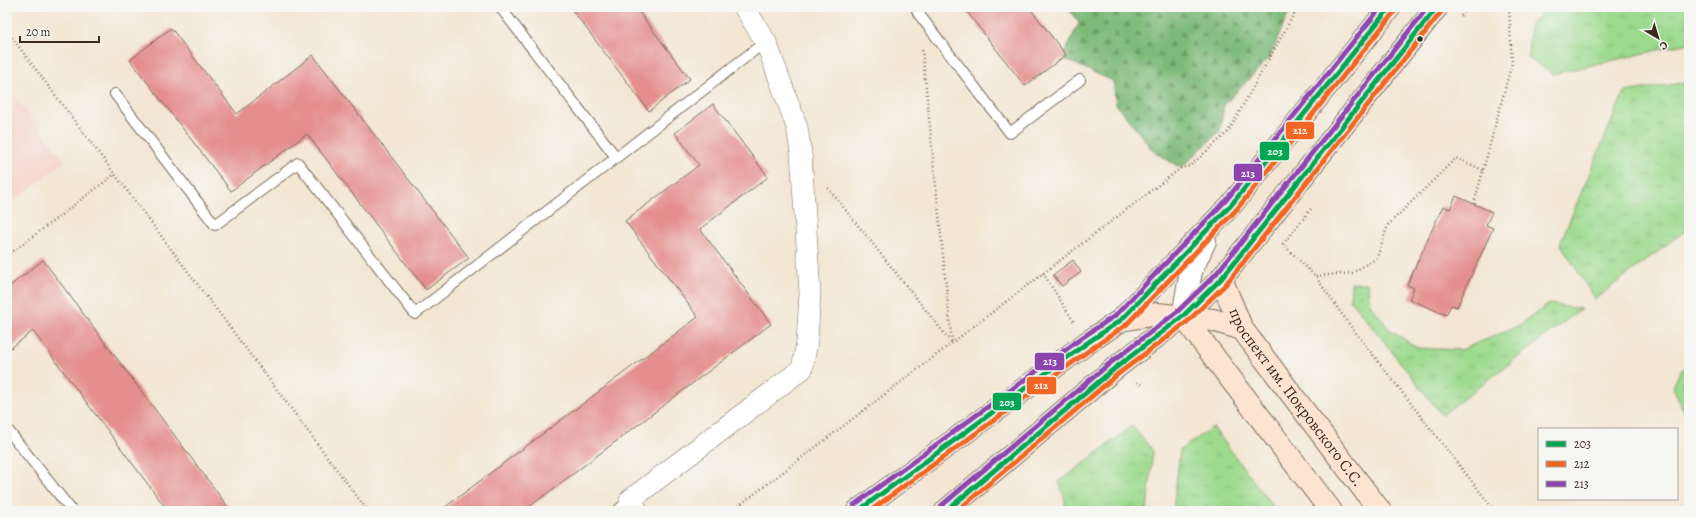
<svg xmlns="http://www.w3.org/2000/svg" width="1696" height="518" font-family="Alegreya,serif">
<style>
.built{fill:#f7d0c9}
.grass{fill:url(#grass-tufts);stroke:#6c8256}
.forest{fill:url(#forest-firs);stroke:#5c724c}
.building{fill:#e48e8d}
.lines{fill:none;stroke-linecap:round;stroke-linejoin:round}
.service-casing{stroke:#7b6c5d;stroke-width:12}
.minor-casing{stroke:#7b6c5d;stroke-width:22}
.tertiary-casing{stroke:#7b6c5d;stroke-width:24}
.secondary-casing{stroke:#7b6c5d;stroke-width:24}
.path{stroke:#7b6c5d;stroke-width:2.5;stroke-dasharray:1 3;stroke-linecap:butt}
.service{stroke:#fff;stroke-width:10}
.minor{stroke:#fff;stroke-width:21}
.tertiary{stroke:#fff;stroke-width:22}
.secondary{stroke:#fde4d1;stroke-width:22}
.bus-1-casing{stroke:#f6f6f2;stroke-width:8}
.bus-2-casing{stroke:#f6f6f2;stroke-width:8}
.bus-3-casing{stroke:#f6f6f2;stroke-width:8}
.bus-1{stroke:#00a651;stroke-width:5}
.bus-2{stroke:#f26522;stroke-width:5}
.bus-3{stroke:#8e44ad;stroke-width:5}
.bus-dot{fill:#3b2a1e;stroke:#f6f6f2;stroke-width:1.5}
.labels{text-anchor:middle;dominant-baseline:central;stroke-width:3;stroke-linejoin:round;paint-order:stroke}
.street-label{font-size:16px;fill:#3b2a1e;stroke:#f6f6f2}
.line-badge{stroke:#f6f6f2;stroke-width:1.5}
.badge-label{font-size:11px;text-anchor:middle;font-weight:bold;fill:#fff}
</style>
<defs>
<pattern id="grass-tufts" width="24" height="20" patternUnits="userSpaceOnUse"><rect width="24" height="20" fill="#9cda8e"/><path d="M3 7l-1-3M5 7V3M7 7l1-3M15 17l-1-3M17 17v-4M19 17l1-3" fill="none" stroke="#87bb7a"/></pattern>
<pattern id="forest-firs" width="22" height="20" patternUnits="userSpaceOnUse"><rect width="22" height="20" fill="#7dba79"/><path d="M5 1l3.5 6h-7zM16 11l3.5 6h-7z" fill="#689763"/></pattern>
</defs>
<rect width="100%" height="100%" fill="#f6f6f2"/>
<filter id="ink" filterUnits="userSpaceOnUse"><feTurbulence type="fractalNoise" baseFrequency=".025" numOctaves="2"/><feDisplacementMap in="SourceGraphic" scale="8" xChannelSelector="R" yChannelSelector="G"/><feConvolveMatrix kernelMatrix="1 2 1 2 8 2 1 2 1" color-interpolation-filters="sRGB"/></filter>
<filter id="wash" filterUnits="userSpaceOnUse"><feTurbulence type="fractalNoise" baseFrequency=".012" numOctaves="4" result="noise"/><feDisplacementMap in="SourceGraphic" scale="16" xChannelSelector="R" yChannelSelector="G"/><feGaussianBlur stdDeviation="0.9" result="paint"/><feColorMatrix in="noise" values="0 0 0 0 0 0 0 0 0 0 0 0 0 0 0 0 0 1.4 0 .05"/><feComposite in="paint" operator="in"/></filter>
<g filter="url(#wash)">
<rect width="100%" height="100%" fill="#f3e6d3"/>
<!-- built -->
<path class="built" d="M7,86l58,75 -58,46z"/>
<!-- grass -->
<path class="grass" d="M1547,7h142v36l-136,31 -25,-16 2,-32z
M1689,82v146l-94,71 -35,-56 64,-151z
M1351,283h16l3,21 19,25 28,19 44,2 57,-24 31,-22 32,5 -139,106 -92,-116z
M1689,365v54l-5,-7 -11,-25 7,-16z
M1132,426l21,25 -6,60h-82v-12l-6,-17z
M1213,427l61,81 -1,3h-100l7,-61z"/>
<!-- forest -->
<path class="forest" d="M1067,7h224l-21,50 -46,48 -4,26 -39,37 -27,-16 -38,-48 -3,-23 -51,-23 17,-35z"/>
<g id="blocks">
<!-- building -->
<path class="building" d="M570,7h65l55,72 -41,32z
M963,7h66l37,48 -41,31z
M171,28l66,86 76,-59 156,203 -43,32 -119,-156 -76,57 -101,-131z
M713,104l55,73 -68,52 71,95 -247,187h-84l258,-194 -73,-96 74,-56 -24,-32z
M1456,196l36,16 -6,13 7,3 -36,79 -6,-2 -5,10 -37,-16 5,-11 -7,-3 36,-79 7,3z
M43,260l188,251h-63l-135,-180 -26,20v-63z
M1073,260l8,12 -19,14 -9,-11z"/>
</g>
</g>
<g filter="url(#ink)">
<use href="#blocks" fill-opacity="0" stroke="#7b6c5d" stroke-width="1"/>
<g class="lines">
<!-- service casing -->
<g class="service-casing">
<path id="service" d="M500,7l116,150
M916,7l2,6 92,120 70,-53
M115,94l100,131 83,-62 117,151 350,-272
M7,429l65,82
M617,511l13,-11"/>
</g>
<!-- minor casing -->
<g class="minor-casing">
<path id="minor" d="M637,511l-7,-11 172,-131 5,-27 3,-49 -9,-140 -4,-26 -31,-85 -22,-35"/>
</g>
<!-- tertiary casing -->
<g class="tertiary-casing">
<path id="tertiary" d="M1221,279l216,-272
M1183,316l8,-45 14,-30
M1121,320l111,-116 158,-197"/>
</g>
<!-- secondary casing -->
<g class="secondary-casing">
<g id="secondary">
<path d="M1183,316l148,195"/>
<path d="M858,511l229,-168 34,-23 36,-6 56,6 29,9"/>
<path id="s1" d="M946,511l168,-142 69,-53 38,-37 21,50 138,182"/>
</g>
</g>
<!-- path -->
<path class="path" d="M1461,16l7,-9
M7,31l361,480
M828,188l124,155 -30,-294
M1474,204l38,-141 -3,-56
M1311,209l-28,35 32,32 37,52 143,183
M7,256l108,-82
M1043,273l31,49
M1316,276l36,-3 25,-15 11,-33 68,-67 27,12
M1137,382l5,3
M732,511l449,-343 9,-2 38,-34 70,-125"/>
<!-- service -->
<use href="#service" class="service"/>
<!-- minor -->
<use href="#minor" class="minor"/>
<!-- tertiary -->
<use href="#tertiary" class="tertiary"/>
<!-- secondary -->
<use href="#secondary" class="secondary"/>
<!-- bus-1 casing -->
<g class="bus-1-casing">
<path id="bus-1" d="M858,511l229,-168 34,-23 111,-116 158,-197
M946,511l168,-142 69,-53 38,-37 216,-272"/>
</g>
<!-- bus-2 casing -->
<g class="bus-2-casing">
<path id="bus-2" d="M870,511l221,-162 35,-24 111,-116 158,-198
M957,511l161,-137 69,-52 39,-38 216,-273"/>
</g>
<!-- bus-3 casing -->
<g class="bus-3-casing">
<path id="bus-3" d="M854,505l229,-168 33,-22 111,-116 154,-192
M941,506l168,-142 69,-53 38,-37 212,-267"/>
</g>
<!-- bus-1 -->
<use href="#bus-1" class="bus-1"/>
<!-- bus-2 -->
<use href="#bus-2" class="bus-2"/>
<!-- bus-3 -->
<use href="#bus-3" class="bus-3"/>
</g>
</g>
<!-- markers -->
<circle class="bus-dot" cx="1420" cy="39" r="3.5"/>
<g class="labels">
<!-- street labels -->
<g class="street-label">
<text stroke="none"><textPath href="#s1" startOffset="501">проспект им. Покровского С.С.</textPath></text>
</g>
</g>
<g class="line-badge">
<rect x="1285" y="121" width="30" height="19" rx="4" fill="#f26522"/>
<rect x="1259" y="141" width="31" height="20" rx="4" fill="#00a651"/>
<rect x="1233" y="163" width="30" height="19" rx="4" fill="#8e44ad"/>
<rect x="1034" y="352" width="31" height="19" rx="4" fill="#8e44ad"/>
<rect x="1026" y="376" width="31" height="19" rx="4" fill="#f26522"/>
<rect x="992" y="392" width="30" height="19" rx="4" fill="#00a651"/>
</g>
<g class="badge-label">
<text x="1300" y="134">212</text>
<text x="1275" y="155">203</text>
<text x="1248" y="177">213</text>
<text x="1050" y="365">213</text>
<text x="1041" y="389">212</text>
<text x="1007" y="406">203</text>
</g>
<!-- margin -->
<rect width="1696" height="518" fill="none" stroke="#f6f6f2" stroke-width="24"/>
<!-- legend -->
<rect x="1538" y="428" width="140" height="72" fill="#f6f6f2" stroke="#aba49d"/>
<rect x="1546" y="441" width="20" height="6" fill="#00a651" stroke="#aba49d"/>
<text x="1574" y="448" font-size="12" fill="#3b2a1e">203</text>
<rect x="1546" y="461" width="20" height="6" fill="#f26522" stroke="#aba49d"/>
<text x="1574" y="468" font-size="12" fill="#3b2a1e">212</text>
<rect x="1546" y="481" width="20" height="6" fill="#8e44ad" stroke="#aba49d"/>
<text x="1574" y="488" font-size="12" fill="#3b2a1e">213</text>
<!-- north arrow -->
<g transform="translate(1658 38) rotate(142)" stroke="#f6f6f2" stroke-width="3" paint-order="stroke">
<path d="M0-3L7 15L0 10L-7 15Z" fill="#3b2a1e"/>
<text y="-6" font-size="11" font-weight="bold" text-anchor="middle" fill="#3b2a1e">С</text>
</g>
<!-- scale -->
<path d="M20 36v6h79v-6" fill="none" stroke="#3b2a1e" stroke-width="2"/>
<text x="26" y="36" font-size="12" fill="#3b2a1e" stroke="#f6f6f2" stroke-width="3" paint-order="stroke">20 m</text>
</svg>
